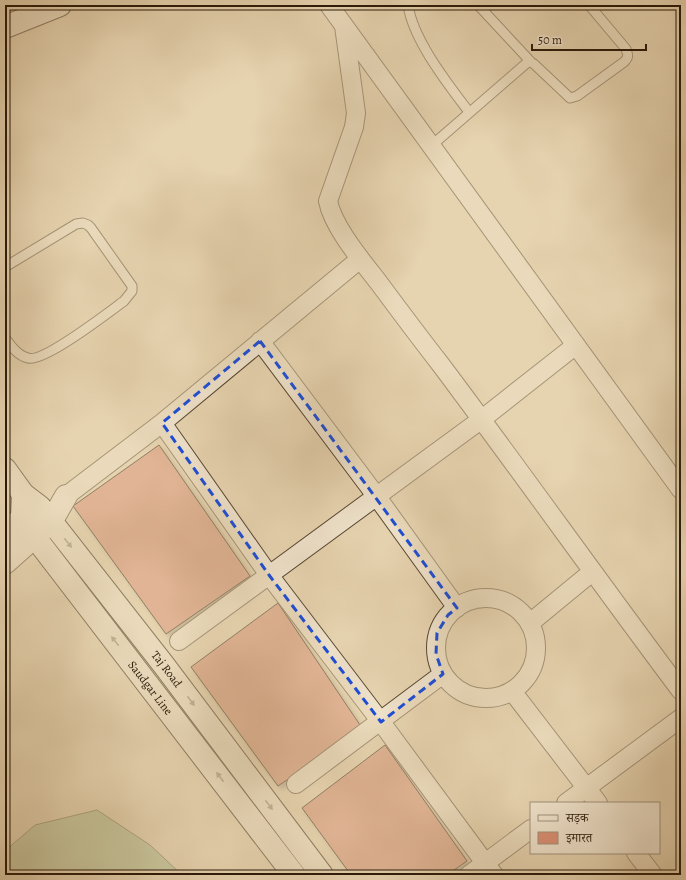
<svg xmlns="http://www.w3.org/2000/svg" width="686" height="880" font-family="Alegreya,'Noto Serif Devanagari',serif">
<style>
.garden{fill:#aebe90;stroke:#6c6c4c}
.building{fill:#d98f73;stroke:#2a1a09;filter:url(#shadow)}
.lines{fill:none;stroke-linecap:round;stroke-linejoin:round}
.service-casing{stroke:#594832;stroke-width:11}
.minor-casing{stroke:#594832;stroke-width:20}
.tertiary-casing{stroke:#594832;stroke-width:24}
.secondary-casing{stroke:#2a1a09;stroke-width:24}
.service{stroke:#efe2cb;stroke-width:9}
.minor{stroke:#efe2cb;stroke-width:18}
.tertiary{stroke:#efe2cb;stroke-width:22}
.secondary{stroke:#efe2cb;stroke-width:22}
.oneway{fill:#968874}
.marked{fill:none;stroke:#1d4ed8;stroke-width:3;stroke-dasharray:8 5;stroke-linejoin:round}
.labels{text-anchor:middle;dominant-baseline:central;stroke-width:4;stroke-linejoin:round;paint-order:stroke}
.street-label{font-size:12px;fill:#2a1a09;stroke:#efe2cb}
</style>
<defs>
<filter id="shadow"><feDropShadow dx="3.5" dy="3.5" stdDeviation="2" flood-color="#0004"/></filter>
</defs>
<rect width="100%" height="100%" fill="#e6d3af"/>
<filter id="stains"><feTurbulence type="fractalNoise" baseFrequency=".005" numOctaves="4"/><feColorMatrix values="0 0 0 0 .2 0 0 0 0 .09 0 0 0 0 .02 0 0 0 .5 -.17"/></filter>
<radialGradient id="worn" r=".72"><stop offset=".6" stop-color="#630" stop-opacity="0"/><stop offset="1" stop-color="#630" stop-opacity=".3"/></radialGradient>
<!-- garden -->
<path class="garden" d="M97,810l53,35 32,30h-177v-24l30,-26z"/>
<!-- building -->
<path class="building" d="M159,445l91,131 -84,58 -93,-128z
M278,603l84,125 -84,58 -87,-119z
M385,745l82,116 -20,14h-96l-49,-67z"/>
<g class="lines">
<!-- service casing -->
<g class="service-casing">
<path id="service" d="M408,5c5,35 40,79 61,107
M478,5l53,57
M431,146l98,-85 5,3 36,34 7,-2 47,-34c5,-5 4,-7 2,-13l-37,-44
M5,267l71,-43 7,-1 5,2 3,3 41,58v5l-8,10c-15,11 -81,62 -96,57 -10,-2 -17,-12 -23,-20"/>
</g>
<!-- minor casing -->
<g class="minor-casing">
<path id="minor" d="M329,5l352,485
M344,26l12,87 -2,14 -26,74c5,26 34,60 51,82 20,27 41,55 62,82 81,108 159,218 240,326
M260,341l117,156 80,111
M162,423l107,152 112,147 113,153
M66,496l96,-73 198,-164
M436 648a50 50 0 1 1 100 0a50 50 0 1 1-100 0Z
M530,623l62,-51
M179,641l303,-222 94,-74
M512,691l86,112
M296,784l147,-110
M566,803l115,-85
M636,853l17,22
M469,875l62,-46"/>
</g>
<!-- tertiary casing -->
<g class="tertiary-casing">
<path id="tertiary" d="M5,534l17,-16 17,-10
M5,563l46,-41 15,-26"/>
</g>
<!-- secondary casing -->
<g class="secondary-casing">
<g id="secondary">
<path d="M5,27l55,-22"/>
<path id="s1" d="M5,469l18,25 17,13 123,157 159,211"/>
<path id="s2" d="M23,494l-1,24 12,18 260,339"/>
</g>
</g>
<!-- service -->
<use href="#service" class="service"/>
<!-- minor -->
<use href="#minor" class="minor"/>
<!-- tertiary -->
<use href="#tertiary" class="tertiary"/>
<!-- secondary -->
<use href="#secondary" class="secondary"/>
</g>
<!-- one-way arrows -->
<defs><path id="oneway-solid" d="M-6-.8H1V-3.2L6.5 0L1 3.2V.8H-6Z"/></defs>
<g class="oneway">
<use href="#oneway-solid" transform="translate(68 543) rotate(52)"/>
<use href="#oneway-solid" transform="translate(115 641) rotate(-128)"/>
<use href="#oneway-solid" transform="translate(191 701) rotate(53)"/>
<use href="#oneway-solid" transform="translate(220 777) rotate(-127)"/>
<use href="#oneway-solid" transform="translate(269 805) rotate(53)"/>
</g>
<!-- marked area -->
<path d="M0 0H686V880H0ZM260,341l197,267 -9,7 -11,18 -1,21 7,20 -62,48 -112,-147 -107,-152z" fill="#e6d3af" fill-opacity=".55" fill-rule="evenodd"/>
<path class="marked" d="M260,341l197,267 -9,7 -11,18 -1,21 7,20 -62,48 -112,-147 -107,-152z"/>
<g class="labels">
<!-- street labels -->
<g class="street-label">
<text stroke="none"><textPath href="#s1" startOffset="258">Taj Road</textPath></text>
<text stroke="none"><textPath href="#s2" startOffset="237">Saudgar Line</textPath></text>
</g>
</g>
<!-- margin -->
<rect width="686" height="880" fill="none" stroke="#e6d3af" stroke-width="20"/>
<rect x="6" y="6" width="674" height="868" fill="none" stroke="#2a1a09" stroke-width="2"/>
<rect x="10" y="10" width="666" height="860" fill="none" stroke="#2a1a09"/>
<!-- legend -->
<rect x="530" y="802" width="130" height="52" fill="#efe2cb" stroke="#a0927d"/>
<rect x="538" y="815" width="20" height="6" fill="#efe2cb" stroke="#a0927d"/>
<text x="566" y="822" font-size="12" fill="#2a1a09">सड़क</text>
<rect x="538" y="832" width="20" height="12" fill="#d98f73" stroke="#a0927d"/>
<text x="566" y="842" font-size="12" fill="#2a1a09">इमारत</text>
<!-- scale -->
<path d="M532 44v6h114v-6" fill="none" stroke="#2a1a09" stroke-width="2"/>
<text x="538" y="44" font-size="12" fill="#2a1a09" stroke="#efe2cb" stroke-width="3" paint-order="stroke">50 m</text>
<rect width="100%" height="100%" filter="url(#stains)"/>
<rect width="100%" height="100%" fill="url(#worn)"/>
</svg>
